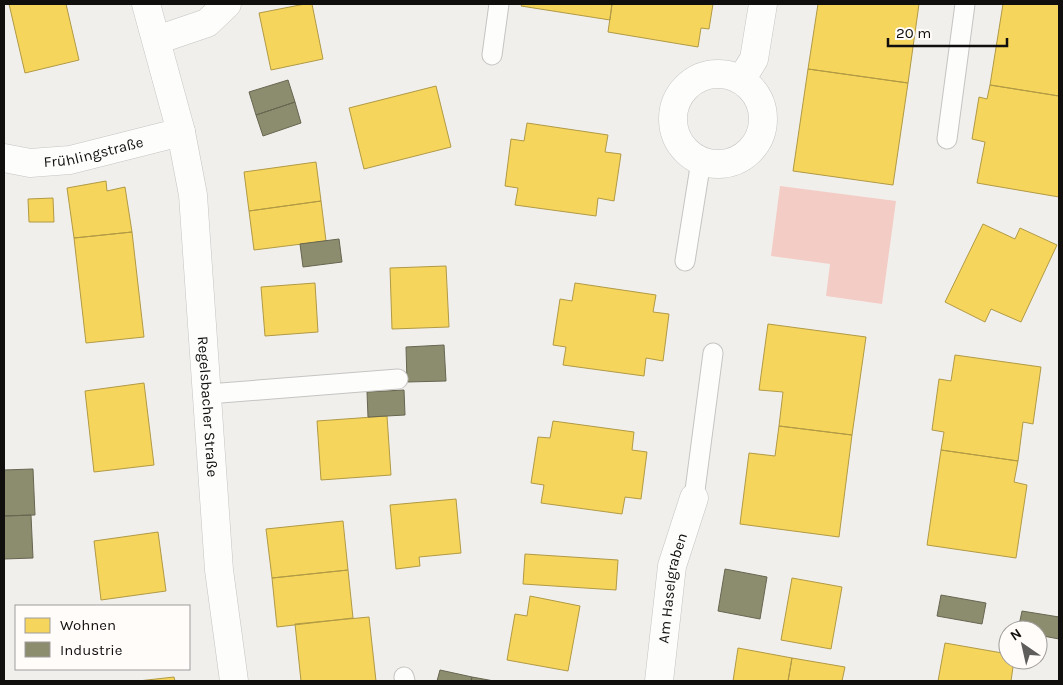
<svg xmlns="http://www.w3.org/2000/svg" width="1063" height="685" font-family="Karla,sans-serif">
<style>
.green{fill:#f3cdc5}
.homes{fill:#f6d55c;stroke:#b19a45}
.industry{fill:#8c8c6e;stroke:#676651}
.lines{fill:none;stroke-linecap:round;stroke-linejoin:round}
.lane-casing{stroke:#c5c4c2;stroke-width:21}
.street-casing{stroke:#c5c4c2;stroke-width:29}
.secondary-casing{stroke:#c5c4c2;stroke-width:29}
.lane{stroke:#fdfdfc;stroke-width:19}
.street{stroke:#fdfdfc;stroke-width:28}
.secondary{stroke:#fdfdfc;stroke-width:28}
.labels{text-anchor:middle;dominant-baseline:central;stroke-width:5;stroke-linejoin:round;paint-order:stroke}
.street-label{font-size:15px;fill:#100f0e;stroke:#fffcfa}
</style>
<rect width="100%" height="100%" fill="#f1efec"/>
<!-- green -->
<path class="green" d="M780,186l116,15 -14,103 -56,-8 4,-32 -59,-8z"/>
<!-- homes -->
<path class="homes" d="M9,4h57l13,56 -54,13z
M305,4h7l11,55 -52,11 -12,-57z
M522,4h90l-2,16 -89,-14z
M612,4h101l-4,25 -8,-1 -3,19 -90,-15z
M818,4h101l-11,79 -100,-14z
M1003,4h56v92l-69,-11z
M808,69l100,14 -15,102 -100,-14z
M990,85l69,11v101l-82,-14 8,-41 -13,-3 7,-42 8,2z
M436,86l15,61 -87,22 -15,-61z
M527,123l81,12 -3,17 16,2 -7,47 -16,-3 -2,18 -81,-11 3,-17 -13,-2 6,-47 13,2z
M316,162l5,39 -72,10 -5,-39z
M106,181l1,10 18,-4 7,45 -58,6 -7,-50z
M53,198l1,24h-25l-1,-23z
M321,201l5,40 -72,9 -5,-39z
M983,224l32,15 5,-11 37,17 -36,77 -30,-13 -6,13 -40,-20z
M132,232l12,105 -58,6 -12,-105z
M446,266l3,61 -57,2 -2,-61z
M315,283l3,49 -53,4 -4,-49z
M575,283l81,12 -3,17 16,2 -6,47 -17,-3 -2,18 -81,-11 3,-18 -13,-2 7,-46 12,2z
M768,324l98,13 -14,98 -73,-9 4,-34 -24,-2z
M955,355l86,12 -8,57 -10,-2 -5,39 -77,-11 3,-18 -12,-2 7,-51 12,2z
M144,383l10,82 -60,7 -9,-81z
M387,416l4,59 -70,5 -4,-59z
M553,421l81,11 -2,18 15,2 -6,47 -16,-2 -3,17 -81,-11 3,-18 -13,-2 7,-46 12,1z
M779,426l73,9 -13,102 -99,-13 9,-71 26,3z
M941,450l77,11 -4,21 13,3 -11,73 -89,-13z
M456,499l5,54 -42,4 1,9 -24,3 -6,-64z
M343,521l5,49 -76,8 -6,-49z
M158,532l8,59 -65,9 -7,-59z
M525,554l93,6 -2,30 -93,-6z
M348,570l5,48 -76,9 -5,-49z
M792,578l50,9 -11,62 -50,-9z
M530,596l50,10 -12,65 -61,-11 8,-46 12,2z
M369,617l7,64h-75l-6,-57z
M945,643l63,11v6h6l-3,21h-73z
M738,648l54,10 -4,23h-55z
M792,658l53,9 -3,14h-54z
M174,677l1,4h-37z"/>
<!-- industry -->
<path class="industry" d="M288,80l7,22 -39,13 -7,-23z
M295,102l6,21 -38,13 -7,-21z
M339,239l3,23 -39,5 -3,-23z
M444,345l2,36 -39,1 -1,-35z
M404,390l1,25 -37,2 -1,-25z
M33,469l2,46 -31,1v-46z
M31,515l2,43 -29,1v-43z
M725,569l42,8 -7,42 -42,-8z
M941,595l45,8 -4,21 -45,-8z
M1022,611l37,6v22l-21,-4v-5h-20z
M440,670l32,7 -1,4h-34z
M472,677l22,4h-23z"/>
<g class="lines">
<!-- lane casing -->
<g class="lane-casing">
<path id="lane" d="M492,55l7,-51
M947,139l18,-135
M685,261l16,-100
M208,394l190,-15
M694,498l19,-145
M404,677l1,4"/>
</g>
<!-- street casing -->
<g class="street-casing">
<g id="street">
<path d="M157,40l50,-17 20,-19"/>
<circle cx="718" cy="119" r="45"/>
<path d="M741,80l13,-21 9,-55"/>
<path id="s1" d="M4,158l26,5 40,-3 111,-28"/>
<path id="s2" d="M659,681l13,-115 22,-68"/>
</g>
</g>
<!-- secondary casing -->
<g class="secondary-casing">
<g id="secondary">
<path id="s3" d="M146,4l35,128 12,63 26,375 15,111"/>
</g>
</g>
<!-- lane -->
<use href="#lane" class="lane"/>
<!-- street -->
<use href="#street" class="street"/>
<!-- secondary -->
<use href="#secondary" class="secondary"/>
</g>
<g class="labels">
<!-- street labels -->
<g class="street-label">
<text stroke="none"><textPath href="#s1" startOffset="91">Frühlingstraße</textPath></text>
<text stroke="none"><textPath href="#s3" startOffset="409">Regelsbacher Straße</textPath></text>
<text stroke="none"><textPath href="#s2" startOffset="94">Am Haselgraben</textPath></text>
</g>
</g>
<!-- border -->
<rect width="1063" height="685" fill="none" stroke="#100f0e" stroke-width="10"/>
<!-- legend -->
<rect x="15" y="605" width="175" height="65" fill="#fffcfa" stroke="#9f9d9c"/>
<rect x="25" y="618" width="25" height="15" fill="#f6d55c" stroke="#9f9d9c"/>
<text x="60" y="630" font-size="15" fill="#100f0e">Wohnen</text>
<rect x="25" y="642" width="25" height="15" fill="#8c8c6e" stroke="#9f9d9c"/>
<text x="60" y="655" font-size="15" fill="#100f0e">Industrie</text>
<!-- north arrow -->
<g transform="translate(1023 645) rotate(326)"><circle r="24" fill="#fffcfa" stroke="#9f9d9c"/>
<path d="M0-4L9 19L0 12L-9 19Z" fill="#5f5d5c"/>
<text y="-8" font-size="14" font-weight="bold" text-anchor="middle" fill="#100f0e">N</text>
</g>
<!-- scale -->
<path d="M888 38v8h119v-8" fill="none" stroke="#100f0e" stroke-width="2.5"/>
<text x="896" y="38" font-size="15" fill="#100f0e" stroke="#fffcfa" stroke-width="4" paint-order="stroke">20 m</text>
</svg>
